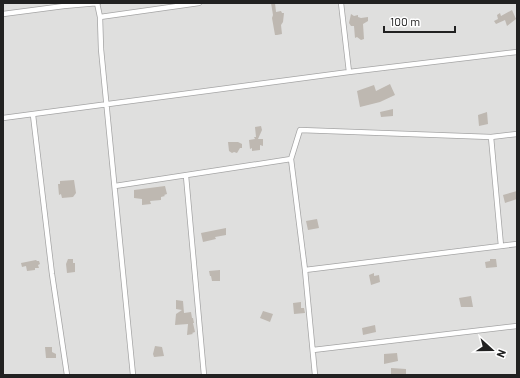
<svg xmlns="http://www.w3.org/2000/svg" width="520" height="378" font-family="Barlow,sans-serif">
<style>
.residential{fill:#dfdfde}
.building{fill:#beb8b1}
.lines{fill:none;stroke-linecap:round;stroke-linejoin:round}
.street-casing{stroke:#a5a5a5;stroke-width:6}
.street{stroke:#fff;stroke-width:4.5}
</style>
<rect width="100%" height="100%" fill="#f1efe9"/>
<!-- residential -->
<path class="residential" d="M3,3h514v372h-514z"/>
<!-- building -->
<path class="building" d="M271,3h4l1,9 5,-1 1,2h2l-1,9 -2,3 1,9 -5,1h-2l-3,-17 1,-3z
M512,10l4,9 -9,7 -2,-6 -9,4 -2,-3 4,-2 -1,-4 3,-2 1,3z
M351,14l3,2 4,-1v2l3,1 7,-1v4l-5,3 1,15 -3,1 -4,-3 -2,1 -1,-12h-3l-2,-3z
M390,84l5,11 -15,7 -20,5 -3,-16 17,-6 2,6z
M393,109v7l-12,1 -1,-5z
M487,112l1,12 -9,2 -1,-11z
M261,126l1,4 -4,9h5v7l-3,-1v5l-8,1v-3l-2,1 -1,-9 6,-1 -1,-2h2l-1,-10z
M228,142h10l4,2v4h-2l-3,5 -3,-1 -2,1 -3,-2z
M74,180l2,13 -3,4 -11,1 -1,-4 -2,1 -1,-11h2v-3z
M165,186l2,8 -3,1 1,1 -4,1v3l-11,1 1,3 -9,1v-6l-8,-1v-8z
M517,191v8l-12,4 -2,-8z
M317,219l2,9 -11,2 -2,-9z
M226,228v7l-11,2 1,2 -13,3 -2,-9z
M68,259h5v4h2v9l-8,1 -1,-9z
M490,259h6l1,8 -11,1 -1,-6 5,-1z
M36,260l1,1h2l1,3 -2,1 1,3h-4v2l-8,1 -1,-5 -4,1 -1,-4z
M220,270v11h-8l-1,-5h-1l-1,-5z
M374,273v3l5,-1 1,7 -9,3 -2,-10z
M471,296l2,11h-12l-2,-9z
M176,300l7,1 1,12 7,-1 1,6h1l1,5h-1l2,9 -3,1 1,1 -6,1 1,-11 -13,1 1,-11 6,-4 -6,-1z
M301,302v6h3l1,5 -11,1 -1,-11z
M263,311l10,3 -3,8 -10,-4z
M375,325l1,7 -13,3 -1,-7z
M155,346l7,1 2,9 -10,1 -1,-3z
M45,347h7v5l4,2v4h-10z
M397,353l1,8 -14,3v-10z
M391,368l15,1v6h-15z"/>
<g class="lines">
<!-- street casing -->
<g class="street-casing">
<path id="street" d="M97,3l3,14 1,32 32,326
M3,14l61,-8 34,-3
M100,17l99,-14
M349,72l168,-20
M33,115l19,159 15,101
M3,118l346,-46 -8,-69
M491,137l10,109
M186,176l18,199
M115,186l176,-27
M305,270l212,-26
M313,350l204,-24
M315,375l-10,-105 -14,-111 9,-29 191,7 26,-3"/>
</g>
<!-- street -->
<use href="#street" class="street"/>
</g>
<!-- border -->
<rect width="520" height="378" fill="none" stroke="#212121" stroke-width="8"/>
<!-- north arrow -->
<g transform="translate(492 350) rotate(111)" stroke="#ffffff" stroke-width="3" paint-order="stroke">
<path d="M0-3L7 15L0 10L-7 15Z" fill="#212121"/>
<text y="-6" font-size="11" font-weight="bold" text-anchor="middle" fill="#212121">N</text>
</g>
<!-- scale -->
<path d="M384 26v6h71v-6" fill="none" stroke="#212121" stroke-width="2"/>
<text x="390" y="26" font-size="12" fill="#212121" stroke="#ffffff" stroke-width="3" paint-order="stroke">100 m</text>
</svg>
